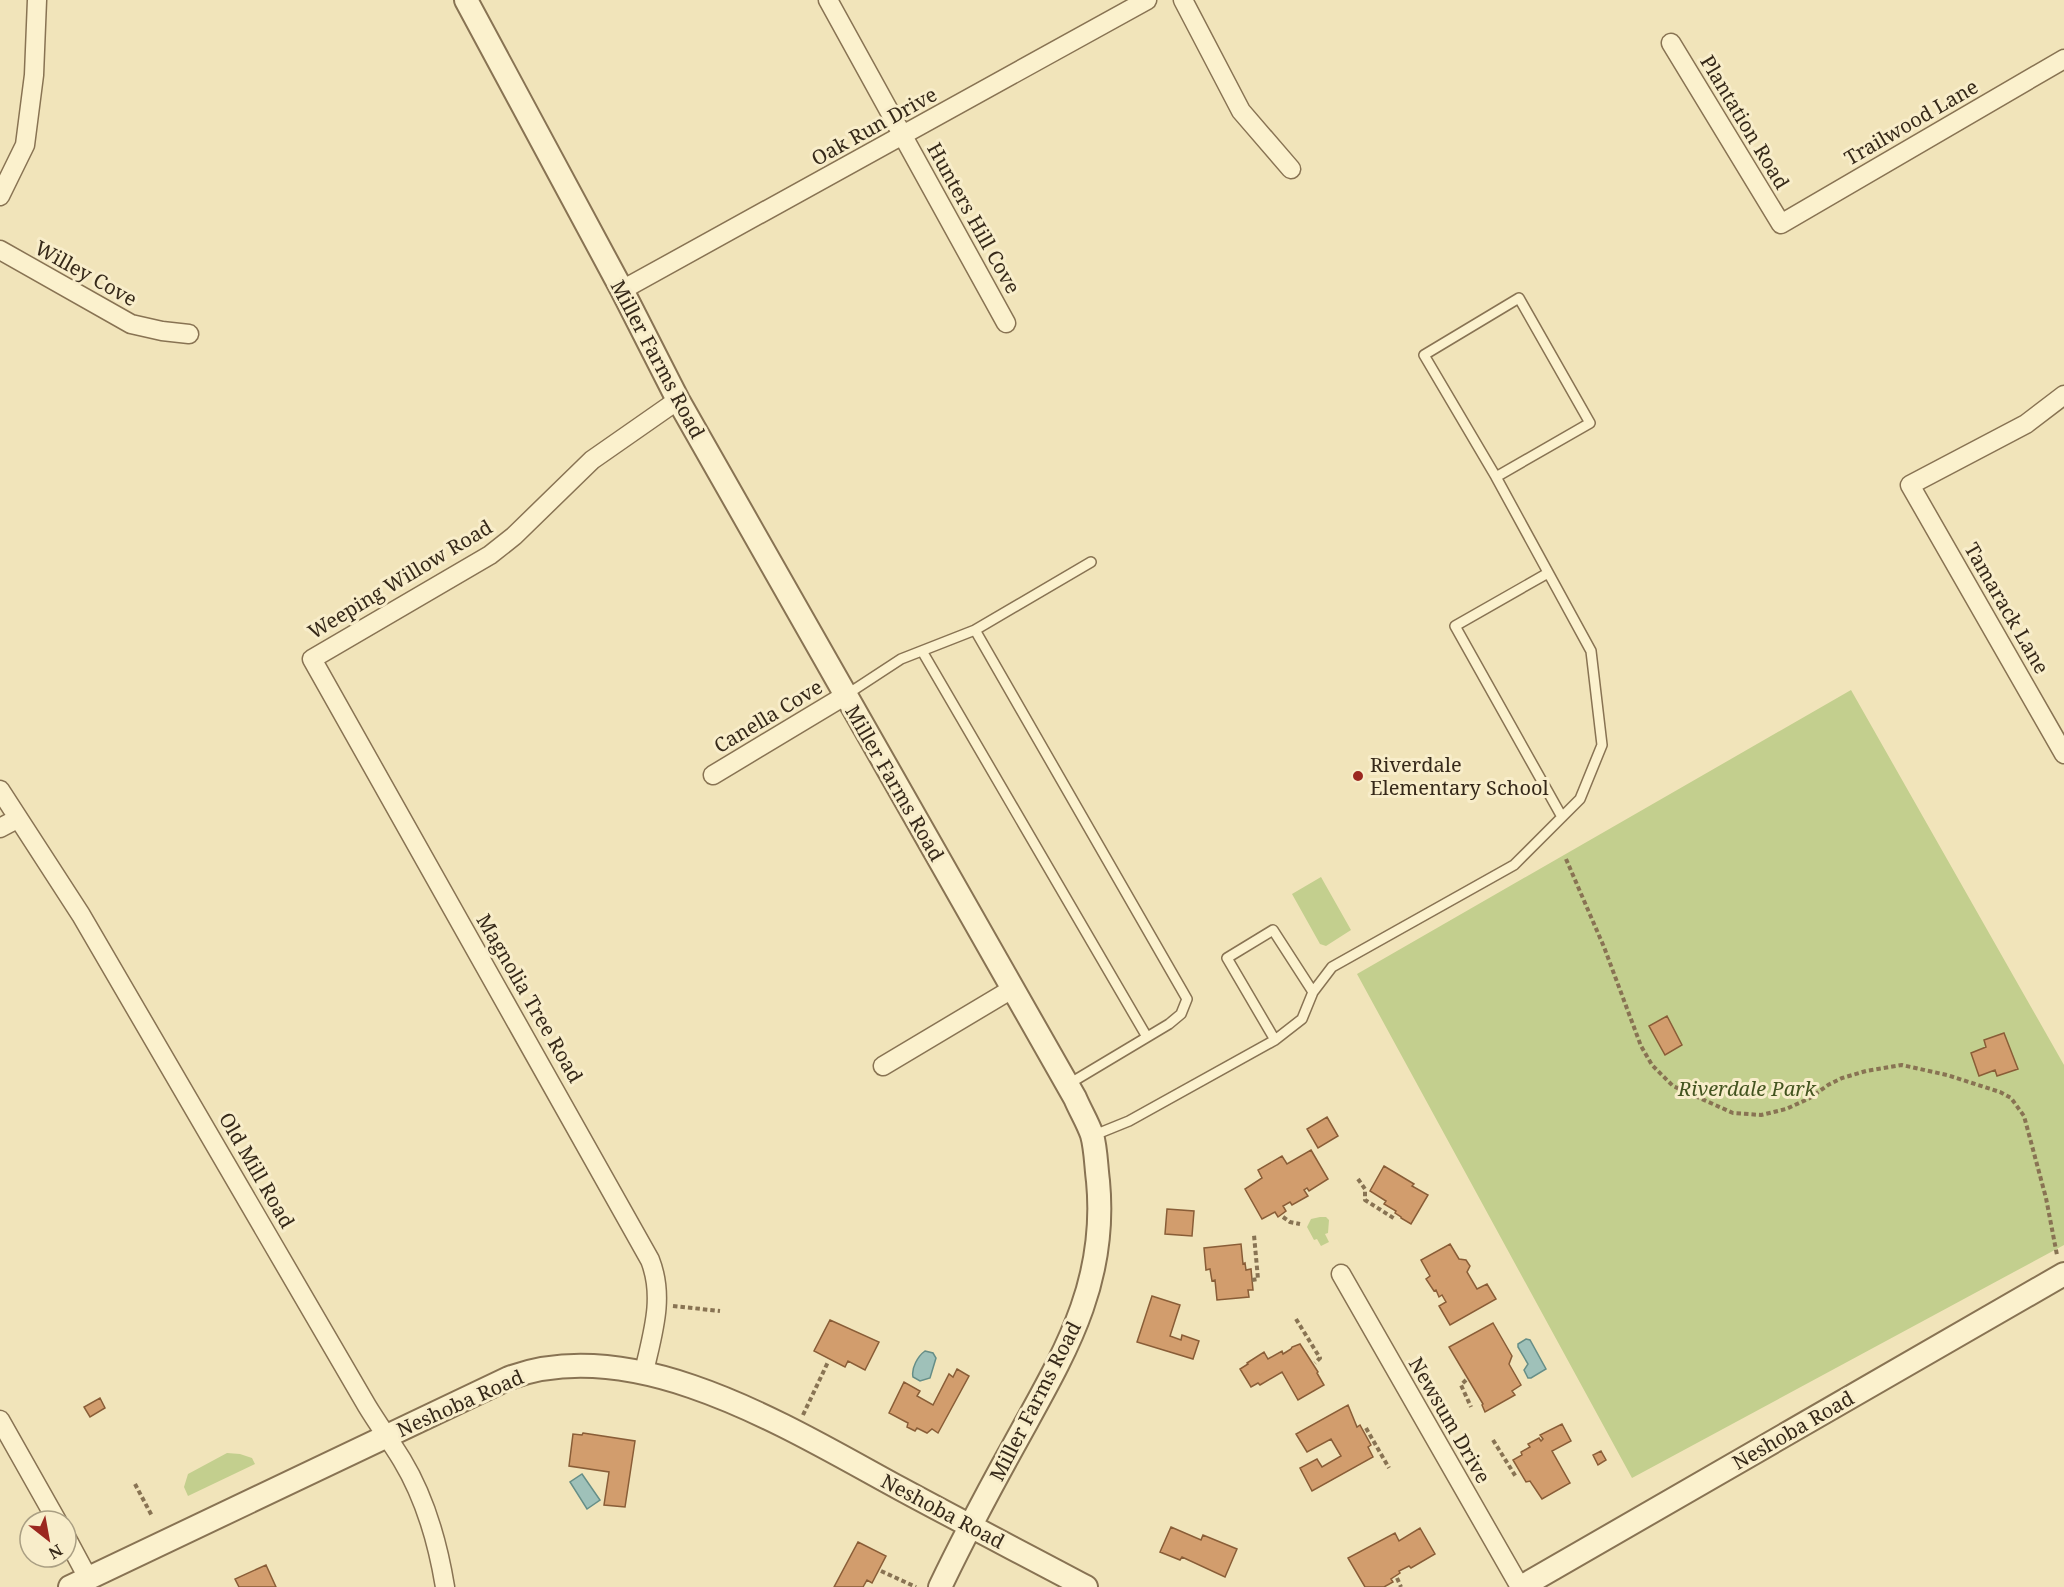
<svg xmlns="http://www.w3.org/2000/svg" width="2064" height="1587" font-family="'Noto Serif',serif">
<style>
.green{fill:#c3cf8e}
.water{fill:#9fc1b9;stroke:#668e87;stroke-width:1.5}
.building{fill:#d29d6d;stroke:#895d37;stroke-width:1.5}
.lines{fill:none;stroke-linecap:round;stroke-linejoin:round}
.service-casing{stroke:#887353;stroke-width:12}
.minor-casing{stroke:#887353;stroke-width:21}
.tertiary-casing{stroke:#887353;stroke-width:26}
.path{stroke:#887353;stroke-width:4;stroke-dasharray:4.5 3;stroke-linecap:butt}
.service{stroke:#fbf1cd;stroke-width:9}
.minor{stroke:#fbf1cd;stroke-width:18}
.tertiary{stroke:#fbf1cd;stroke-width:22}
.poi-dot{fill:#9b271f;stroke:#f8edca;stroke-width:2}
.labels{text-anchor:middle;dominant-baseline:central;stroke-width:6;stroke-linejoin:round;paint-order:stroke}
.street-label{font-size:20px;fill:#362919;stroke:#f8edca}
.poi-label{font-size:20px;fill:#362919;stroke:#f8edca;text-anchor:start}
.park-label{font-size:20px;font-style:italic;fill:#43541f;stroke:#f8edca}
</style>
<rect width="100%" height="100%" fill="#f1e4ba"/>
<!-- green -->
<path class="green" d="M1851,690l213,375v180l-432,233 -275,-504z
M1321,877l30,53 -25,16 -6,-2 -28,-50z
M1320,1217h6l3,3 -1,13 -3,1 4,8 -8,4 -4,-7 -3,1 -7,-13 4,-8z
M227,1453l13,1 12,4 3,6 -67,32 -4,-9 4,-13z"/>
<!-- water -->
<path class="water" d="M1526,1339l4,1 16,29 -15,9h-3l-4,-8 4,-6 -10,-17v-3z
M925,1351l8,2 3,5 -6,20 -10,3 -7,-4c-2,-9 5,-21 12,-26z
M582,1474l18,26 -13,9 -17,-27z"/>
<!-- building -->
<path class="building" d="M1667,1016l15,29 -17,10 -16,-29z
M2004,1033l14,36 -21,7 -2,-6 -16,6 -8,-23 15,-6 -2,-7z
M1327,1117l11,19 -20,12 -11,-19z
M1311,1150l17,29 -19,12 -2,-3 -3,2 4,6 -16,9 -2,-3 -7,4 3,5 -8,6 -3,-5 -13,7 -17,-30 17,-11 -4,-8 24,-14 5,8z
M1384,1166l30,18 -2,2 16,9 -17,29 -10,-6v-1l-6,-4 1,-2 -12,-7 2,-3 -16,-10z
M1167,1209l27,2 -2,25 -27,-2z
M1241,1244l2,20 2,-1 1,7 5,-1 2,21h-5l1,7 -32,3 -2,-20 -3,1 -2,-12 -4,1 -2,-22z
M1450,1244l9,15 7,1 4,6 -3,6 10,17 10,-5 9,15 -46,26 -11,-19 7,-4 -4,-7 -3,2 -3,-7 -2,1 -8,-12 4,-3 -9,-16z
M1152,1296l28,9 -10,31 11,4 1,-5 17,6 -6,18 -56,-17z
M830,1320l49,22 -14,28 -17,-9 -3,6 -31,-16z
M1493,1323l19,33 -3,8 12,21 -9,6 3,4 -30,17 -3,-7 1,-1 -34,-57z
M1300,1344l18,28 -1,1 7,12 -26,15 -16,-28 -22,13 -2,-2 -7,4 -11,-18 8,-5 -1,-1 17,-11 4,7 14,-8 1,3 8,-5 1,-2z
M957,1369l12,7 -31,57 -6,-4 -5,4 -10,-5 -2,3 -8,-4 1,-4 -19,-10 15,-31 16,9 -3,5 16,9 16,-31 4,3z
M100,1398l5,10 -15,9 -6,-10z
M1348,1405l9,22 3,-2 11,20 -3,2 5,10 -61,34 -12,-23 17,-9 5,8 19,-11 -10,-17 -24,13 -11,-18z
M1562,1424l9,17 -19,10 18,32 -28,16 -12,-18 -4,1 -13,-22 9,-5 -1,-3 9,-5 -2,-3 11,-6 2,3 2,-2 -3,-4z
M583,1433l52,8 -10,66 -21,-2 5,-33 -40,-6 4,-32 9,1z
M1601,1451l5,9 -8,5 -5,-10z
M1171,1527l30,13 2,-5 34,14 -12,28 -43,-20 -2,3 -20,-8z
M1420,1528l15,26 -24,14 -2,-2 -10,5 1,2 -9,6 2,3 -9,5h-19l-17,-29 47,-25 4,8z
M858,1542l28,14 -14,27 -5,-3 -4,7h-29z
M266,1565l10,22h-37l-4,-8z"/>
<g class="lines">
<!-- service casing -->
<g class="service-casing">
<path id="service" d="M1548,573l-93,53 107,191
M975,630l116,-68
M922,651l225,386
M846,695l55,-36 74,-29 212,369 -6,15 -12,10 -102,61
M1275,1040l-48,-82 46,-28 40,62
M1092,1136l37,-15 146,-81 27,-21 11,-27 19,-25 182,-102 66,-66 22,-54 -11,-94 -95,-174 94,-54 -71,-125 -95,57 72,122"/>
</g>
<!-- minor casing -->
<g class="minor-casing">
<path id="minor" d="M828,0l178,323
M1183,0l58,111 50,58
M1671,43l110,181 283,-165
M0,196l25,-51 9,-70 3,-75
M0,250l131,74 31,7 27,3
M622,290l525,-290
M2064,395l-38,29 -116,61 154,269
M713,775l133,-80
M0,790l81,125 286,491c11,18 24,36 35,54 23,38 36,84 43,127
M0,828l17,-9
M883,1066l129,-77
M1341,1274l179,313
M644,1372c8,-37 21,-74 6,-112l-338,-601 178,-104 24,-19 78,-76 86,-60
M0,1420l57,101
M66,1537l22,41"/>
</g>
<!-- tertiary casing -->
<g class="tertiary-casing">
<path id="tertiary" d="M466,0l156,290 56,110 397,698c5,12 13,25 17,37 4,14 4,31 6,46 10,105 -36,176 -84,264 -26,47 -51,94 -74,142
M70,1587l439,-209c127,-47 283,52 392,111 61,33 123,65 185,98
M1521,1587l543,-313"/>
</g>
<!-- path -->
<path class="path" d="M1566,859l38,88 37,99 11,19 21,21 60,27 28,2 25,-6 24,-11 18,-13 14,-7 24,-7 36,-6 45,10 53,17 11,6 13,18 22,82 11,57
M1358,1179l7,10v11l30,19
M1283,1217l7,5 10,2
M1252,1280l6,-1 -4,-44
M673,1306l47,5
M1296,1319l24,39 -5,5
M1466,1380l-5,5 10,22
M803,1415l25,-53
M1366,1428l23,40
M1493,1440l23,37
M135,1484l17,32
M881,1571l35,16
M1397,1578l4,9"/>
<!-- service -->
<use href="#service" class="service"/>
<!-- minor -->
<use href="#minor" class="minor"/>
<!-- tertiary -->
<use href="#tertiary" class="tertiary"/>
</g>
<!-- markers -->
<circle class="poi-dot" cx="1358" cy="776" r="6"/>
<g class="labels">
<!-- street labels -->
<g class="street-label">
<text transform="translate(1745 122) rotate(59)">Plantation Road</text>
<text transform="translate(1911 122) rotate(-30)">Trailwood Lane</text>
<text transform="translate(874 126) rotate(-29)">Oak Run Drive</text>
<text transform="translate(974 218) rotate(61)">Hunters Hill Cove</text>
<text transform="translate(86 273) rotate(29)">Willey Cove</text>
<text transform="translate(658 359) rotate(62)">Miller Farms Road</text>
<text transform="translate(400 579) rotate(-31)">Weeping Willow Road</text>
<text transform="translate(2007 608) rotate(60)">Tamarack Lane</text>
<text transform="translate(768 716) rotate(-31)">Canella Cove</text>
<text transform="translate(895 783) rotate(60)">Miller Farms Road</text>
<text transform="translate(530 998) rotate(60)">Magnolia Tree Road</text>
<text transform="translate(257 1170) rotate(60)">Old Mill Road</text>
<text transform="translate(1035 1401) rotate(-63)">Miller Farms Road</text>
<text transform="translate(460 1403) rotate(-24)">Neshoba Road</text>
<text transform="translate(1450 1420) rotate(60)">Newsum Drive</text>
<text transform="translate(1793 1430) rotate(-30)">Neshoba Road</text>
<text transform="translate(943 1511) rotate(28)">Neshoba Road</text>
</g>
<!-- poi labels -->
<g class="poi-label">
<text x="1370" y="764">Riverdale<tspan x="1370" dy="23">Elementary School</tspan></text>
</g>
<!-- park labels -->
<g class="park-label">
<text x="1747" y="1088">Riverdale Park</text>
</g>
</g>
<!-- north arrow -->
<g transform="translate(48 1539) rotate(149)"><circle r="28" fill="#f8edca" stroke="#aa9f83" stroke-width="1.5"/>
<path d="M0-4.5L10 22L0 15L-10 22Z" fill="#9b271f"/>
<text y="-9" font-size="16" font-weight="bold" text-anchor="middle" fill="#362919">N</text>
</g>
</svg>
